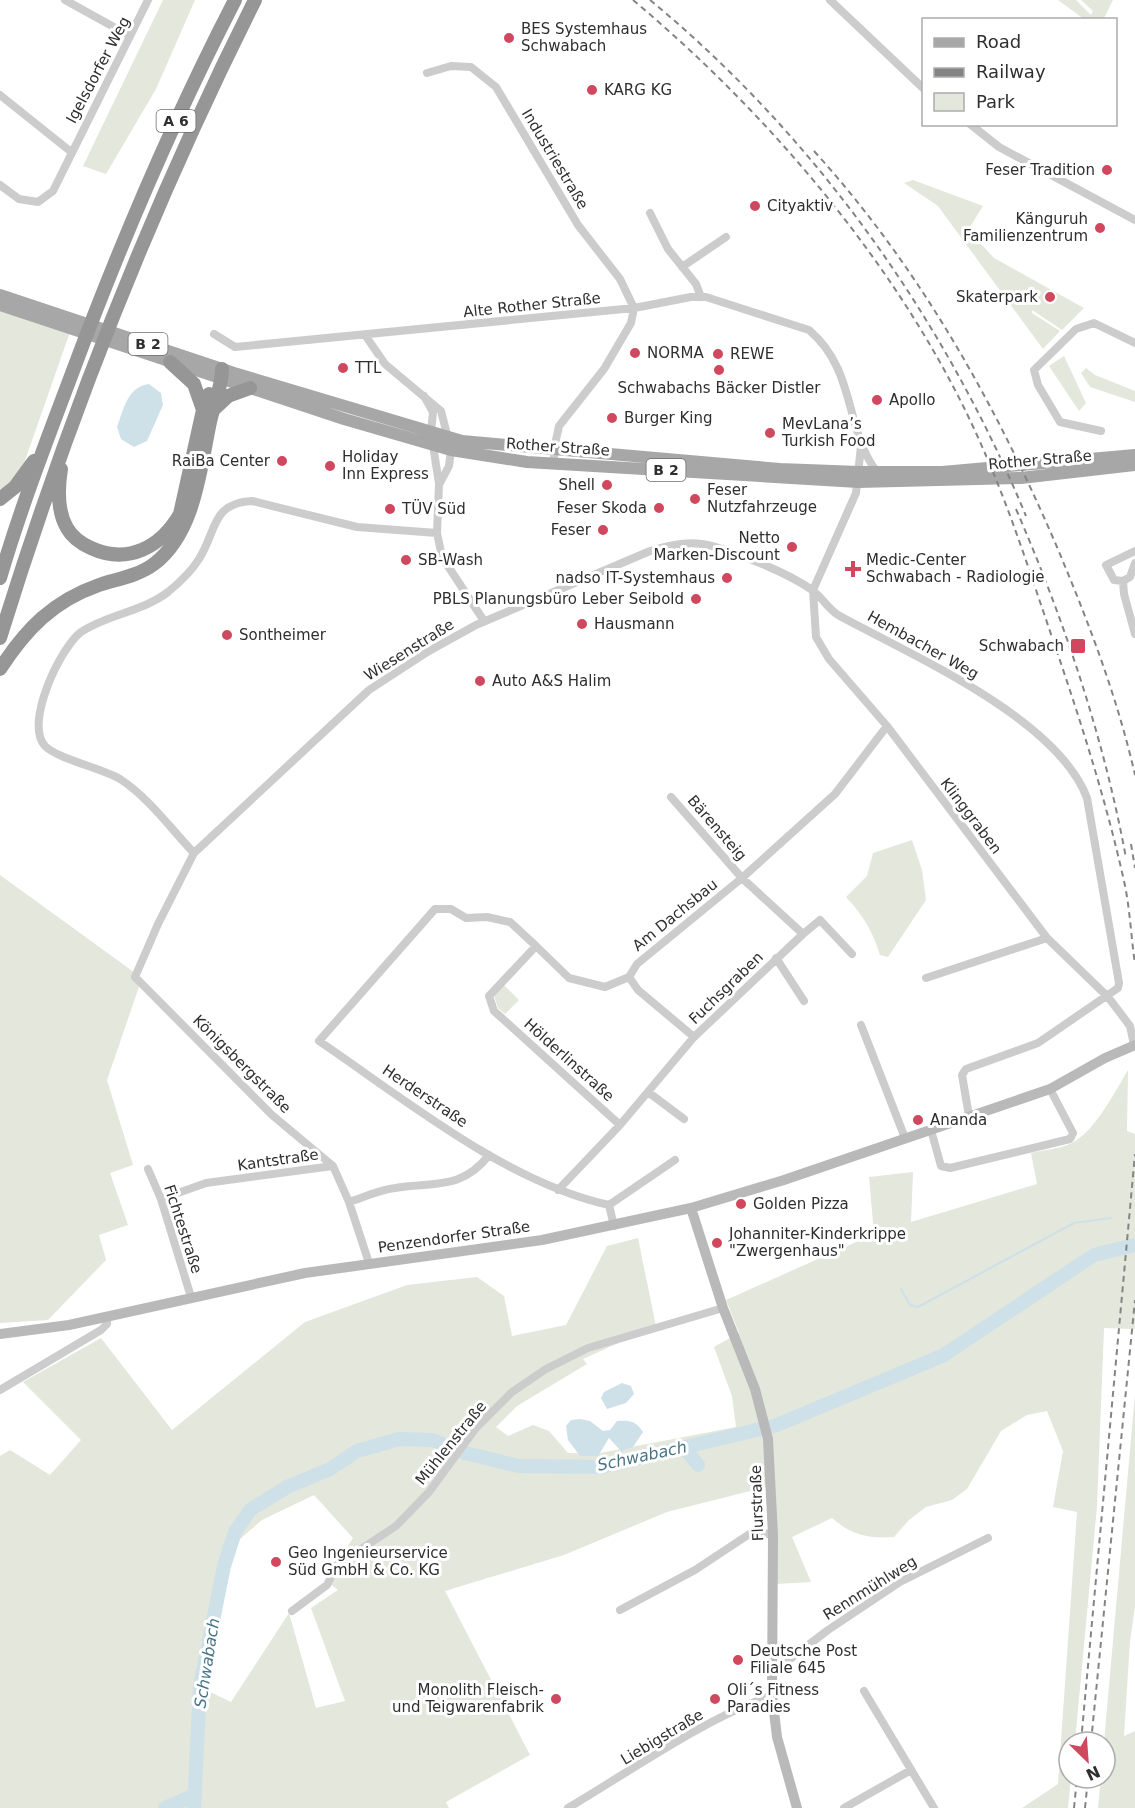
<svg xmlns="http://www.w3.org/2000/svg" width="1135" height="1808" font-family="'DejaVu Sans',sans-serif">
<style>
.green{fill:#e3e7dc;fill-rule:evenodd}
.water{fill:#cee0e8}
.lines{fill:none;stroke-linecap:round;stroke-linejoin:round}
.stream{stroke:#cee0e8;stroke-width:2}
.river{stroke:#cee0e8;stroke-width:14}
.street{stroke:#ccc;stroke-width:8}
.secondary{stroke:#b9b9b9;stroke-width:10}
.primary{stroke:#a7a7a7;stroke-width:12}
.highway{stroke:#969696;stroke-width:14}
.rail{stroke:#848484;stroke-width:2;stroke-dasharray:6 4.5;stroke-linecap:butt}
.poi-dot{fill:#cf485e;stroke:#fff;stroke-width:2}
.labels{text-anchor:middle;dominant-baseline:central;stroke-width:6;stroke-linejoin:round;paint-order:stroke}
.shield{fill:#fff;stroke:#6d6d6d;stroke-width:1.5}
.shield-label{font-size:14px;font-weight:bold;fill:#2f2f2f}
.poi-label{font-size:15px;fill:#2f2f2f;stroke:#fff;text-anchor:start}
.street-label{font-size:15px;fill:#2f2f2f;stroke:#fff}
.water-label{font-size:16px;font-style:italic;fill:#477487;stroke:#fff}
</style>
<rect width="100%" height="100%" fill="#fff"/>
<!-- green -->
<path class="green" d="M163,0h32l-39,89 -50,85 -23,-8z
M1058,0h18l15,15 2,-4 -12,-11h32l-10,20 -19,-1z
M913,180l70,26 -15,24 26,28 90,50 -22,22 -30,-20v3l28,18 -17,18 -105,-143 -34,-23z
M0,310l70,22 -49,140 -21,22z
M1064,356l22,47 -7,8 -30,-45z
M1086,368l9,7 40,16v11l-45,-15 -9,-14z
M912,840l10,30 4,30 -38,57 -8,-2c-7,-23 -17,-40 -34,-58l21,-21 6,-23z
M0,875l142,103 -35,102 26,85 -23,8 18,52 -29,10 7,25 -58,60 -48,3z
M504,985l15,15 -14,14 -7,-6 -4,-12z
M1128,1070l-1,61 8,3v195l-31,-1 -7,178 -22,236h-6v36h2l-3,30h-46l36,-24 19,-272 -24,-5 10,-56 -16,-40 -20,4 -26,16 -34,58 -15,11 -26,7 -17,13 -15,17c-25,2 -43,-2 -62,-19l-40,19 19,45 -35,2 -2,-99 -107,27 -103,43 -119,36 85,164 -84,47 3,6h-449v-352l10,-6 40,25 31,-35 -58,-58 78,-44 71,92 133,-108 102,-37 70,-8 27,19 8,40 54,-11 41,-79 31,-8 18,88 -73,33 4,5 -70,42 -21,21 12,9 25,-11 16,6 19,22 27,1 141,-27 -4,-31 -18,-49 25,-14 -13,-33 148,-66 -5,-57 44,-5 -2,50 126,-38 -6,-31c12,-3 29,-4 41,-10 23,-12 43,-51 56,-73zM314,1495l39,43 -28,42 13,10 -27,18 34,93 -29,7 -27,-95 -58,89 -27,-13 30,-145 28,-24z
M1135,1394v213l-5,34 -6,95 11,-5v77h-37l3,-30h4l-1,-36z"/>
<!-- water -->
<path class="water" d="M149,384l12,9 2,12 -16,36 -13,6 -13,-8 -4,-12c7,-18 10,-40 32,-43z
M622,1383l9,3 3,8 -8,9 -19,6 -6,-11 3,-6z
M580,1419l10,2 13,10 7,-1 7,-9c13,-1 19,0 26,11l-10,15 -12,4 -12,-13 -11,18h-18l-12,-16 -2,-14 5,-6z"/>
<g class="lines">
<!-- stream -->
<path class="stream" d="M901,1289l9,16 8,2 156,-84 37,-5"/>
<!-- river -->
<path class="river" d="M684,1447l14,18
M165,1808l30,-13
M194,1808l6,-122 24,-120 11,-34 15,-22 37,-23 43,-18 27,-18 42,-12 33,1 33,13 53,13 84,1 175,-42 167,-70 150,-100 41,-10"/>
<!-- street -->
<path class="street" d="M65,0l65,36
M830,0l94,89
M427,73l24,-7 20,1 25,20 82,138 42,54 14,29 -3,15 -27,46 -45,57 -5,23v13
M0,95l70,56
M970,124l29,23 136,73
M0,185l19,14 19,3 15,-11 95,-191
M650,213l18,36 28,35 5,13
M682,267l44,-30
M214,334l21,13 399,-39 57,-11h15l103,33c48,41 35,99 68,142
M365,335l20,29 56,47 10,39 -2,16 -9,17
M424,396l9,16 -2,20 8,52 -2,49 5,24 42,64
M1101,431l-41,-9 -22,-37 -4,-15 42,-41 18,-6 41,20
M861,446l-5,47 -43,97 3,47 13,22 58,67 160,212 61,59 16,21 6,8 4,19
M1135,551l-29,14 8,15 9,1 7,-4 5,-14
M1123,581l1,13 11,40
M194,853c-23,-24 -46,-56 -74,-74 -19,-11 -62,-20 -75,-33 -21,-22 15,-98 36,-114 27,-18 61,-20 87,-40 11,-9 23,-20 31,-33 18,-28 12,-56 53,-58l105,26 80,6
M803,934l17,-14 32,34
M536,946l-26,-24 -23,-5 -21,1 -15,-9h-16l-116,132c87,59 187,141 290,164l5,21
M776,958l28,43
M629,977l9,13 56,47 109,-103 -61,-56 -71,-81
M629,977l8,-13 105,-86 93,-84 52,-68
M926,978l121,-40
M861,1025l44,113
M648,1092l36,27
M620,1125l74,-88
M931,1130l10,36 9,2 120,-29 3,-6 -23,-44
M333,1166l-61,-51 -137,-138 23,-53 36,-71 175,-163 60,-39 47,-26 174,-74c23,-7 42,-11 66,-4 29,9 72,26 96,43 10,7 16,19 26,25 73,40 219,103 249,183l32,185 -1,5 -80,55 -72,26 -4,6 7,41
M148,1169l13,30 30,98
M558,1190l62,-65 -126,-114 -5,-15 47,-50 33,32 36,9 24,-10
M161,1199l45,-16 127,-17 16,36 20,61
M349,1202c15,-5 30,-12 46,-14 39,-6 67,2 94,-33
M609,1205l66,-45
M0,1390l101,-60 6,-6v-6
M620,1610l75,-40 59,-39 19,4
M292,1611l35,-26 10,-20 59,-39 33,-34 47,-64 36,-36 34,-23 42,-21 135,-40
M773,1672l55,-42 72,-48 88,-44
M864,1691l70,117
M568,1808c66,-39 132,-87 204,-113
M844,1808l67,-38"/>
<!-- secondary -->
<path class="secondary" d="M691,1208l32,100 32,81 13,50 5,96 -1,160 5,42 20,71
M0,1334l69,-9 236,-52 237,-33 149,-32 93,-28 266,-91 55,-31 30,-13"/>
<!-- primary -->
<path class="primary" d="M0,295l234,78 228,68 318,28 79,3h83l193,-17
M0,305l344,114 107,31 76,12 331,20 163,-4 114,-13"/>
<!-- highway -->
<path class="highway" d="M170,362l24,22 9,26
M214,409l14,-13 22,-8
M61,469c-3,19 -4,42 6,59 5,9 15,16 24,20 37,17 70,-1 89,-34l23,-104 6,-16
M0,499l15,-12 19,-26
M0,578c20,-68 46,-136 71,-202 48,-129 101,-254 164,-376
M0,638c68,-220 152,-433 255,-638
M0,669c26,-40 53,-68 99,-84 18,-6 39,-9 55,-21 41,-31 46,-95 56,-142 4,-18 12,-35 12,-53"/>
<!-- rail -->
<path class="rail" d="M633,0c142,119 277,279 351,451 27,61 47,125 69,189 27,79 53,160 71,241 6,27 7,56 11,83
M650,0c166,137 294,318 376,516
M814,151c106,117 181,252 243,396 31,74 60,149 78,228
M1016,509c48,111 88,229 110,349
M1131,844l4,24
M1081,1742l54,-588
M1091,1742l44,-442
M1074,1808l3,-30
M1085,1808l3,-30"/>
</g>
<!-- markers -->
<g class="poi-dot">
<circle cx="509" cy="38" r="6"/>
<circle cx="592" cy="90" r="6"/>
<circle cx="1107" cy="170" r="6"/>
<circle cx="755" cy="206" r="6"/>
<circle cx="1100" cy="228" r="6"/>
<circle cx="1050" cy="297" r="6"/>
<circle cx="635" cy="353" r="6"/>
<circle cx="718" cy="354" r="6"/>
<circle cx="343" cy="368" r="6"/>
<circle cx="719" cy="370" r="6"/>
<circle cx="877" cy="400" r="6"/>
<circle cx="612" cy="418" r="6"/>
<circle cx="770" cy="433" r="6"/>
<circle cx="282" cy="461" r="6"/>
<circle cx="330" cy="466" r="6"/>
<circle cx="607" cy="485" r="6"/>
<circle cx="695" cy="499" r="6"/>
<circle cx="659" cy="508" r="6"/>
<circle cx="390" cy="509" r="6"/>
<circle cx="603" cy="530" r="6"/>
<circle cx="792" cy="547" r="6"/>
<circle cx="406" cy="560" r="6"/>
<path d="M850 560h6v6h6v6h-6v6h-6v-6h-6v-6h6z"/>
<circle cx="727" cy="578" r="6"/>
<circle cx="696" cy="599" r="6"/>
<circle cx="582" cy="624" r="6"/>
<circle cx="227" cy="635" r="6"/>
<rect x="1070" y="638" width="16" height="16" rx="3"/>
<circle cx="480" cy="681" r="6"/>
<circle cx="918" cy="1120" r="6"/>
<circle cx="741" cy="1204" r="6"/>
<circle cx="717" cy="1243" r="6"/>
<circle cx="276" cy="1562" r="6"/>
<circle cx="738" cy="1660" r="6"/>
<circle cx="556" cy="1699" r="6"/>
<circle cx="715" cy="1699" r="6"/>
</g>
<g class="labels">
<!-- shield labels -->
<g class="shield">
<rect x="156.5" y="110" width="39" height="22" rx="4.5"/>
<rect x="128.5" y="333" width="39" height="22" rx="4.5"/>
<rect x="646.5" y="459" width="39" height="22" rx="4.5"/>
</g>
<g class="shield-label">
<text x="176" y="121">A 6</text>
<text x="148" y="344">B 2</text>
<text x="666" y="470">B 2</text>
</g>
<!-- poi labels -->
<g class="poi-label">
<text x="521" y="29">BES Systemhaus<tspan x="521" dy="17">Schwabach</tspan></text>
<text x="604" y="90">KARG KG</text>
<text x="1095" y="170" text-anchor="end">Feser Tradition</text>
<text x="767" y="206">Cityaktiv</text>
<text x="1088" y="219" text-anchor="end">Känguruh<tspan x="1088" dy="17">Familienzentrum</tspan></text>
<text x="1038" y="297" text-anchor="end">Skaterpark</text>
<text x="647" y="353">NORMA</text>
<text x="730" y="354">REWE</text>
<text x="355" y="368">TTL</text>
<text x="719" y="388" text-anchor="middle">Schwabachs Bäcker Distler</text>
<text x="889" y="400">Apollo</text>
<text x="624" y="418">Burger King</text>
<text x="782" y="424">MevLana’s<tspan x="782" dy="17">Turkish Food</tspan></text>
<text x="342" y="457">Holiday<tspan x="342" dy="17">Inn Express</tspan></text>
<text x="270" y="461" text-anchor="end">RaiBa Center</text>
<text x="595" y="485" text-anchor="end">Shell</text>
<text x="707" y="490">Feser<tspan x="707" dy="17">Nutzfahrzeuge</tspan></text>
<text x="647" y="508" text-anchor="end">Feser Skoda</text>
<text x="402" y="509">TÜV Süd</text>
<text x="591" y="530" text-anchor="end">Feser</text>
<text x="780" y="538" text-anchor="end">Netto<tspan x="780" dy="17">Marken-Discount</tspan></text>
<text x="418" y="560">SB-Wash</text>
<text x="866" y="560">Medic-Center<tspan x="866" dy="17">Schwabach - Radiologie</tspan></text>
<text x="715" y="578" text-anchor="end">nadso IT-Systemhaus</text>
<text x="684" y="599" text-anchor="end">PBLS Planungsbüro Leber Seibold</text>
<text x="594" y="624">Hausmann</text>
<text x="239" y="635">Sontheimer</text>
<text x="1064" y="646" text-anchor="end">Schwabach</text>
<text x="492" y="681">Auto A&amp;S Halim</text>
<text x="930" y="1120">Ananda</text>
<text x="753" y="1204">Golden Pizza</text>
<text x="729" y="1234">Johanniter-Kinderkrippe<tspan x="729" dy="17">"Zwergenhaus"</tspan></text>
<text x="288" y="1553">Geo Ingenieurservice<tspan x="288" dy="17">Süd GmbH &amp; Co. KG</tspan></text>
<text x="750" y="1651">Deutsche Post<tspan x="750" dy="17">Filiale 645</tspan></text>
<text x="544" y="1690" text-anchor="end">Monolith Fleisch-<tspan x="544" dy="17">und Teigwarenfabrik</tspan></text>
<text x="727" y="1690">Oli´s Fitness<tspan x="727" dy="17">Paradies</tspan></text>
</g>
<!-- street labels -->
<g class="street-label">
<text transform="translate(98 70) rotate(-62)">Igelsdorfer Weg</text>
<text transform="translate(555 159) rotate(59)">Industriestraße</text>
<text transform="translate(532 305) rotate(-6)">Alte Rother Straße</text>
<text transform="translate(558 447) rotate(4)">Rother Straße</text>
<text transform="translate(1040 460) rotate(-5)">Rother Straße</text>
<text transform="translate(923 645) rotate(29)">Hembacher Weg</text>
<text transform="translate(409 650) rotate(-32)">Wiesenstraße</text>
<text transform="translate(971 816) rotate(53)">Klinggraben</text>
<text transform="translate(717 828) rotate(49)">Bärensteig</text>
<text transform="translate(675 915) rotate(-39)">Am Dachsbau</text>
<text transform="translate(726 988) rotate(-44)">Fuchsgraben</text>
<text transform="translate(569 1060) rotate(42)">Hölderlinstraße</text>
<text transform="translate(242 1064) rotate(45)">Königsbergstraße</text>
<text transform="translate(425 1096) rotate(34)">Herderstraße</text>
<text transform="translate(278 1160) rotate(-8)">Kantstraße</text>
<text transform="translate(183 1229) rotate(72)">Fichtestraße</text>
<text transform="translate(454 1237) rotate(-8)">Penzendorfer Straße</text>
<text transform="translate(451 1443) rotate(-51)">Mühlenstraße</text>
<text transform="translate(757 1503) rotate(-92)">Flurstraße</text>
<text transform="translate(870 1588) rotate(-32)">Rennmühlweg</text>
<text transform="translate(662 1737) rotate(-31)">Liebigstraße</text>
</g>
<!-- water labels -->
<g class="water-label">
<text transform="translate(642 1456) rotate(-12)">Schwabach</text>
<text transform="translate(207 1663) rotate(-81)">Schwabach</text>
</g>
</g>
<!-- legend -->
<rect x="922" y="18" width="195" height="108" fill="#ffffff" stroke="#acacac" stroke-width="1.5"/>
<rect x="934" y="38" width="30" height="9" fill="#a7a7a7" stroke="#acacac" stroke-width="1.5"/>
<text x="976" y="48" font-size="18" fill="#2f2f2f">Road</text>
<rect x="934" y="68" width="30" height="9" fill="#848484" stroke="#acacac" stroke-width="1.5"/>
<text x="976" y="78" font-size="18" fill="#2f2f2f">Railway</text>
<rect x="934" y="93" width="30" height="18" fill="#e3e7dc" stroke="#acacac" stroke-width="1.5"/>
<text x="976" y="108" font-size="18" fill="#2f2f2f">Park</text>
<!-- north arrow -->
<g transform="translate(1087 1760) rotate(155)"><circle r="28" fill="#ffffff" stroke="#acacac" stroke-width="1.5"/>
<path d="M0-4.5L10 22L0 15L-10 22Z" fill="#cf485e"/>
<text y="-9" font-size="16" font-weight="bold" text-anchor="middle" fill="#2f2f2f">N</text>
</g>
</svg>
